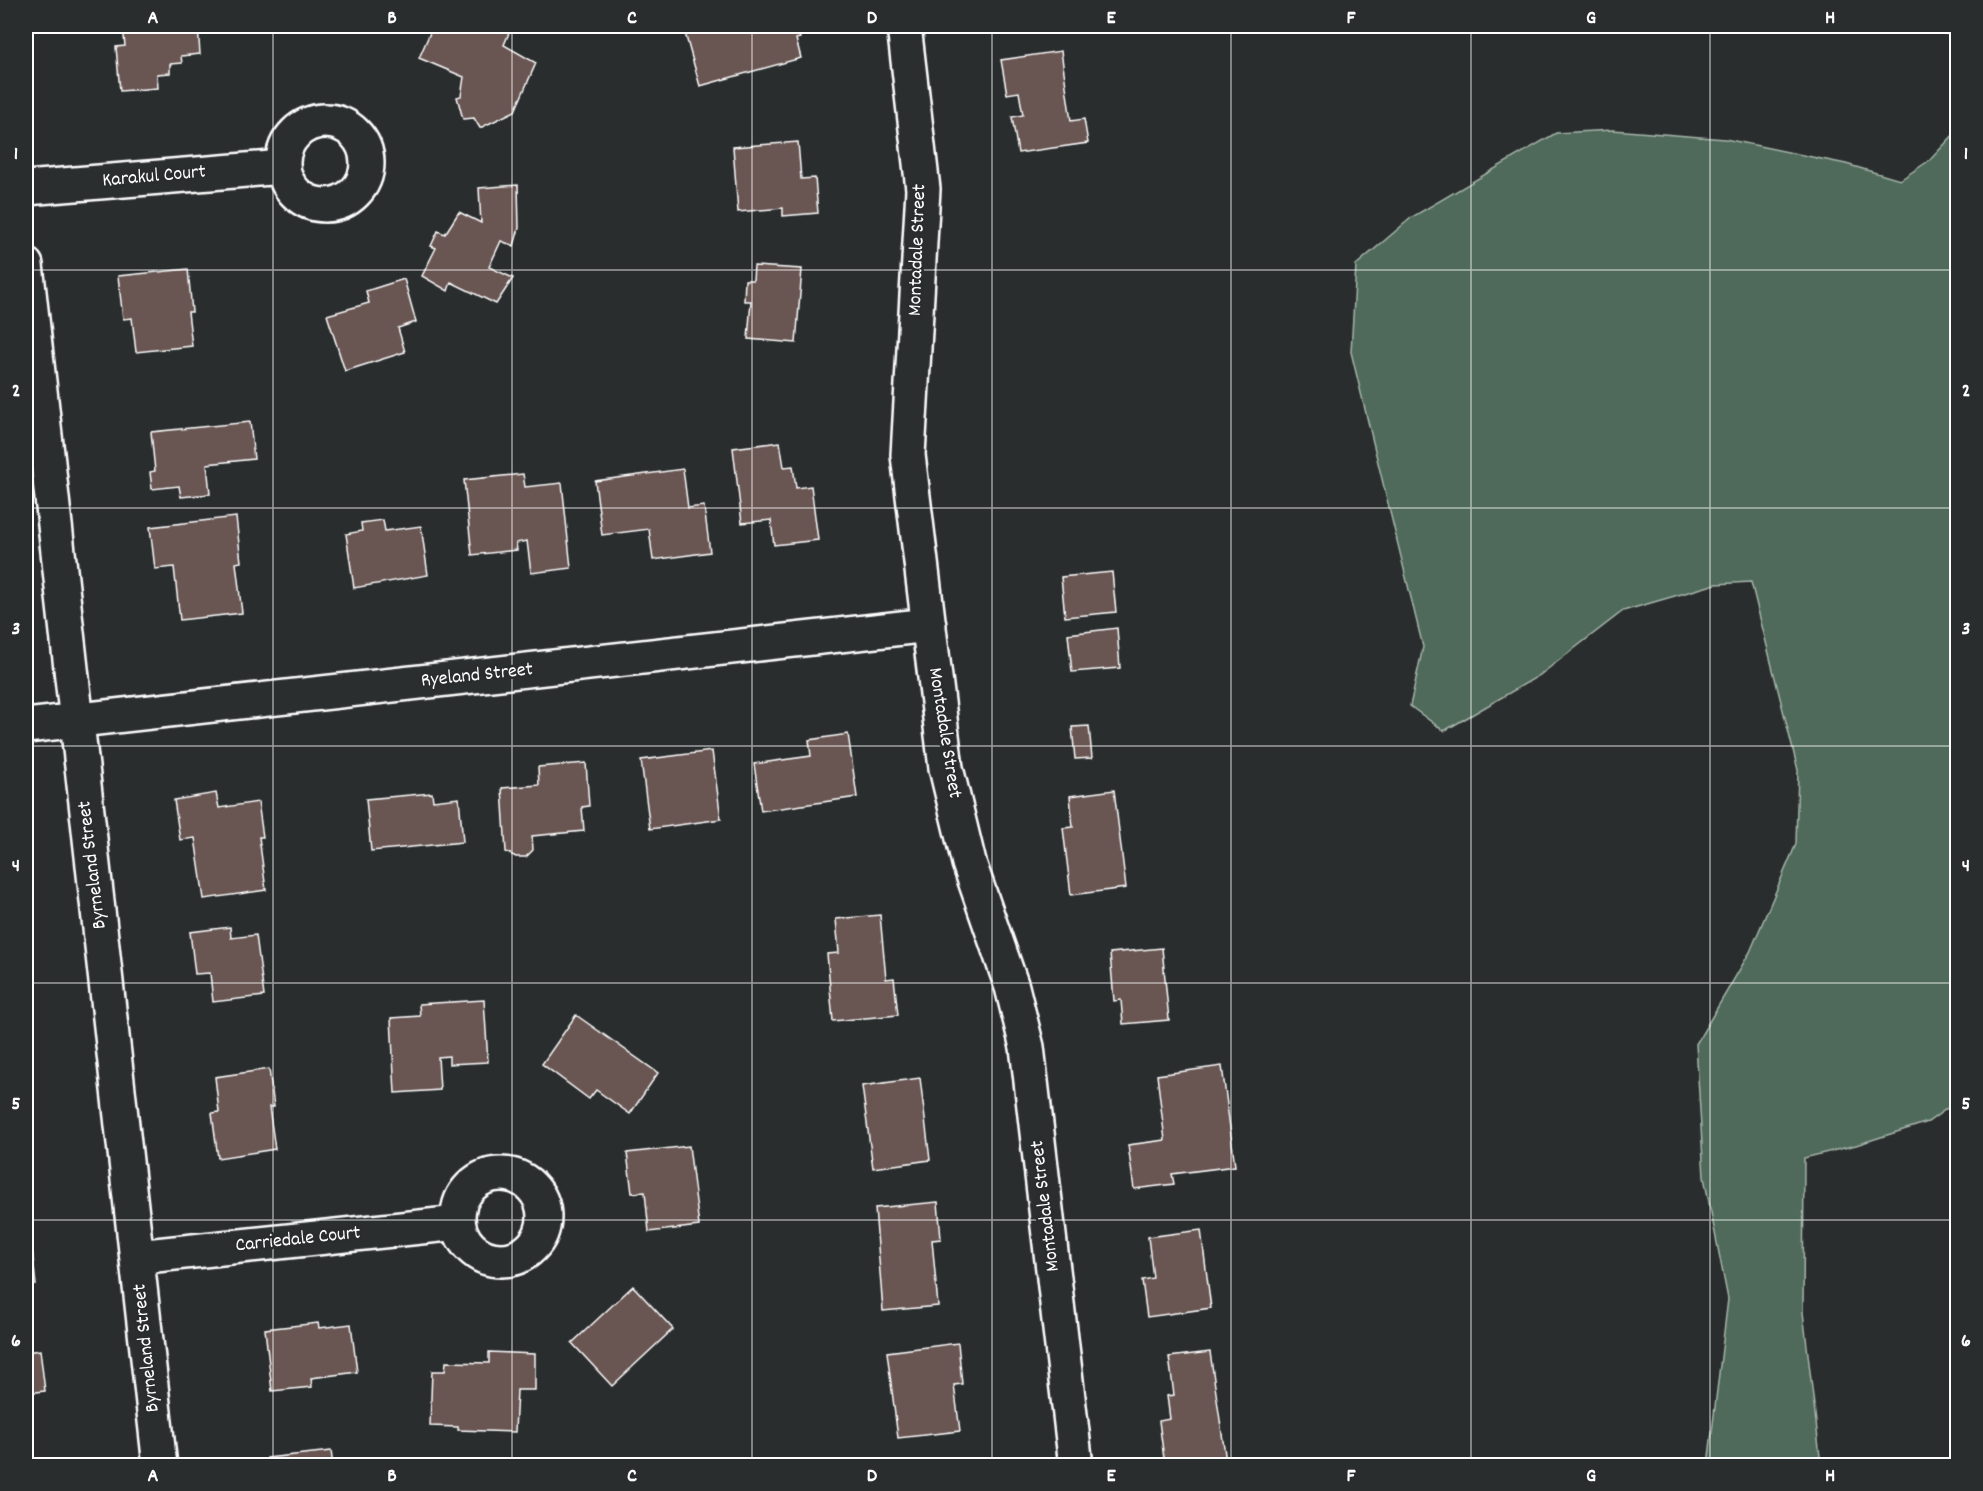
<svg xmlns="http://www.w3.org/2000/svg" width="1983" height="1491" font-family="Dekko,sans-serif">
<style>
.green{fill:#4f6b5a;stroke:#a7b5ac;stroke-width:1.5}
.building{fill:#695653;stroke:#fff;stroke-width:1.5}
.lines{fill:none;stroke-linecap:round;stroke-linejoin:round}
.minor-casing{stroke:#fff;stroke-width:38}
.minor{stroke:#2a2d2e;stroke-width:33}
.grid{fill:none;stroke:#fff;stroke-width:1.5;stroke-opacity:0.55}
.labels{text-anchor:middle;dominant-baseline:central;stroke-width:5;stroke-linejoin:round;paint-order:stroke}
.street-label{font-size:20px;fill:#fff;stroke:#2a2d2e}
.neatline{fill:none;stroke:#fff;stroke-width:2}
.grid-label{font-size:20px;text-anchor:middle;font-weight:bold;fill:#fff}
</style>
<rect width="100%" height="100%" fill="#2a2d2e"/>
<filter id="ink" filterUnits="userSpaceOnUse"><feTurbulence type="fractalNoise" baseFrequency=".0167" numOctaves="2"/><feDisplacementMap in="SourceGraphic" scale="12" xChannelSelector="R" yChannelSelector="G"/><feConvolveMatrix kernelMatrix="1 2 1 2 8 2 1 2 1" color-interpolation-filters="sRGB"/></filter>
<g filter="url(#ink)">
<!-- green -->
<path class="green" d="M1913,26h44v49l-7,-40z
M1613,130l112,9 121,25 54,16 30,-20 27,-29v970l-29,21 -72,23 -52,13 -1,154 18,153h-113l20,-166 -24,-122 -8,-133 54,-92 46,-108 2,-74 -47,-188 -35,2 -93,27 -83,64 -96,56 -34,-25 13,-59 -72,-295 5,-87 56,-48 144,-84z"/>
<!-- building -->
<path class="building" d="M123,26h75l2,28 -19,2 1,7 -12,1v9l-13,1 1,14 -38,3 -4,-44 9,-1z
M433,26h61l15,7 -5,12 32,18 -21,48 -35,17 -6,-10 -11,1 -6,-22 4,-1 3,-19 -45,-19z
M683,26h113l4,12 -4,1 5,19 -101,28z
M1061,51l10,70 13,-2 4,24 -70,10 -6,-36 11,-2 -4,-23 -12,2 -6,-34z
M798,142l3,37 14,-1 3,35 -35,3v-8l-45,4 -5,-65z
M518,185l1,43 -5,18 -13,-5 -12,26 24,11 -17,26 -45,-22 -3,9 -26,-15 14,-28 -5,-2 7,-15 7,3 14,-22 22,11 -2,-35z
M754,266l48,3 -6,74 -48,-4 3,-38h-7l1,-21h8z
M188,269l4,43h-4l4,34 -56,6 -4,-34 -9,1 -5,-43z
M404,279l12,43 -18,6 7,24 -60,19 -18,-56 42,-12 -3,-12z
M250,422l4,37 -47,5 3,30 -29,3 -2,-11 -27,3 -2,-17 5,-1 -4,-39z
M780,442l4,25 9,-1 3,22 15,-2 7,54 -44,5 -3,-25 -29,3 -9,-75z
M683,469l5,39 16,-2 6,46 -57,8 -4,-31 -47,6 -7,-54z
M523,474l2,13 37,-4 9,85 -40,5 -4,-32 -11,2 1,7 -45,5 -8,-75z
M236,517l5,45 -5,1 6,50 -62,7 -6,-53 -19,2 -5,-42z
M383,520l2,11 36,-5 7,49 -74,13 -8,-54 16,-3 -1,-8z
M1112,572l4,40 -51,5 -4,-40z
M1117,628l3,40 -48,4 -4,-38z
M1089,726l3,32 -17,1 -3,-32z
M848,734l9,63 -96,14 -7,-47 57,-8 -2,-16z
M712,751l9,68 -71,10 -9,-69z
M586,763l3,43 -7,1 2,24 -52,5 1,14 -7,7h-10l-10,-5 -4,-64 37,-3 -1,-18z
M1114,790l12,98 -55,7 -8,-67 10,-1 -3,-31z
M216,793l3,15 39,-6 5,35h-4l7,53 -62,9 -9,-61 -15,2 -6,-40z
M432,793l1,8 26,-3 4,44 -92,9 -5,-52z
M880,915l6,64 8,-1 4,37 -65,6 -6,-67 12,-1 -3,-34z
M230,927l1,11 25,-3 8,61 -51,6 -3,-29 -15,1 -5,-42z
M1162,948l7,72 -46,4 -2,-24 -7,1 -4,-48z
M484,1000l4,62 -39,2v-8l-11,1 2,33 -45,3 -4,-75 29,-2 -1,-12z
M576,1015l82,58 -28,41 -34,-24 -7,9 -47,-35z
M1222,1066l13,100 -63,8 2,10 -40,5 -6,-44 37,-5 -8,-65z
M269,1069l5,38h-5l6,42 -57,9 -6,-45 7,-1 -4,-35z
M920,1078l10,82 -57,8 -11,-82z
M689,1146l10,80 -50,6 -4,-40 -13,1 -5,-40z
M938,1202l3,37 -9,1 6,66 -55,5 -8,-103z
M1201,1230l10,78 -64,9 -5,-37 11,-2 -5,-41z
M30,1231l6,54 -10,1v-54z
M633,1286l40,43 -61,57 -40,-43z
M318,1323l1,5 32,-4 6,48 -46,6 1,9 -40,4 -7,-62z
M958,1343l4,41 -8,1 6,46 -62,7 -11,-86z
M40,1350l5,41 -19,2v-41z
M489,1352l46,2v36h-18l-2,42 -57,-2v-3l-28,-1 2,-55h13l1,-9 43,1z
M1210,1352l16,109 -33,5h-28l-6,-45 11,-2 -3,-23 7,-1 -5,-38z
M331,1451l2,15h-66v-8z"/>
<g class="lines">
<!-- minor casing -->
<g class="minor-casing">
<path id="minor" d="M904,26l19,163 -15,266 38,313 23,95 43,124 15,60 49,419
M283 163a42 42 0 1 1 84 0a42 42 0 1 1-84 0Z
M26,188l257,-21
M26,265l134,1201
M26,726l903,-101
M458 1217a43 43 0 1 1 86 0a43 43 0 1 1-86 0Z
M137,1257l321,-34"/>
</g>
<!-- minor -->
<use href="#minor" class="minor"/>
</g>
</g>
<!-- grid -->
<path class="grid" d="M273,26v1440M512,26v1440M752,26v1440M992,26v1440M1231,26v1440M1471,26v1440M1710,26v1440M26,270h1932M26,508h1932M26,746h1932M26,983h1932M26,1220h1932"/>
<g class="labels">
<!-- street labels -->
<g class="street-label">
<text transform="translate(154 177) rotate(-5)">Karakul Court</text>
<text transform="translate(918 250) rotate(-88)">Montadale Street</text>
<text transform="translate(477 676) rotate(-6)">Ryeland Street</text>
<text transform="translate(944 733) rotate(81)">Montadale Street</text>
<text transform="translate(93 865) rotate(-97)">Byrneland Street</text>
<text transform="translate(1046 1206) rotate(-97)">Montadale Street</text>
<text transform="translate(298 1240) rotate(-6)">Carriedale Court</text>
<text transform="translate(147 1348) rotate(-96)">Byrneland Street</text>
</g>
</g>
<!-- margin -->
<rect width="1983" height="1491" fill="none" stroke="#2a2d2e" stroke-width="66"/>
<rect x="33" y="33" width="1917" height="1425" class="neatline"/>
<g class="grid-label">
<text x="153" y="23">A</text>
<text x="392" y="23">B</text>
<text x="632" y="23">C</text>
<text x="872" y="23">D</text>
<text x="1111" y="23">E</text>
<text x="1351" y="23">F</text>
<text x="1591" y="23">G</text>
<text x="1830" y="23">H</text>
<text x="16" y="159">1</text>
<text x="1966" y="159">1</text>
<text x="16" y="396">2</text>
<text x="1966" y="396">2</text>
<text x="16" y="634">3</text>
<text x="1966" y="634">3</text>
<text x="16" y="871">4</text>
<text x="1966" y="871">4</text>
<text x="16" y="1109">5</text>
<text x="1966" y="1109">5</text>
<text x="16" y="1346">6</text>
<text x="1966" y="1346">6</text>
<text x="153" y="1481">A</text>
<text x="392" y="1481">B</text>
<text x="632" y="1481">C</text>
<text x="872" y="1481">D</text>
<text x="1111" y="1481">E</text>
<text x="1351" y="1481">F</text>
<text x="1591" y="1481">G</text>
<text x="1830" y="1481">H</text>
</g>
</svg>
